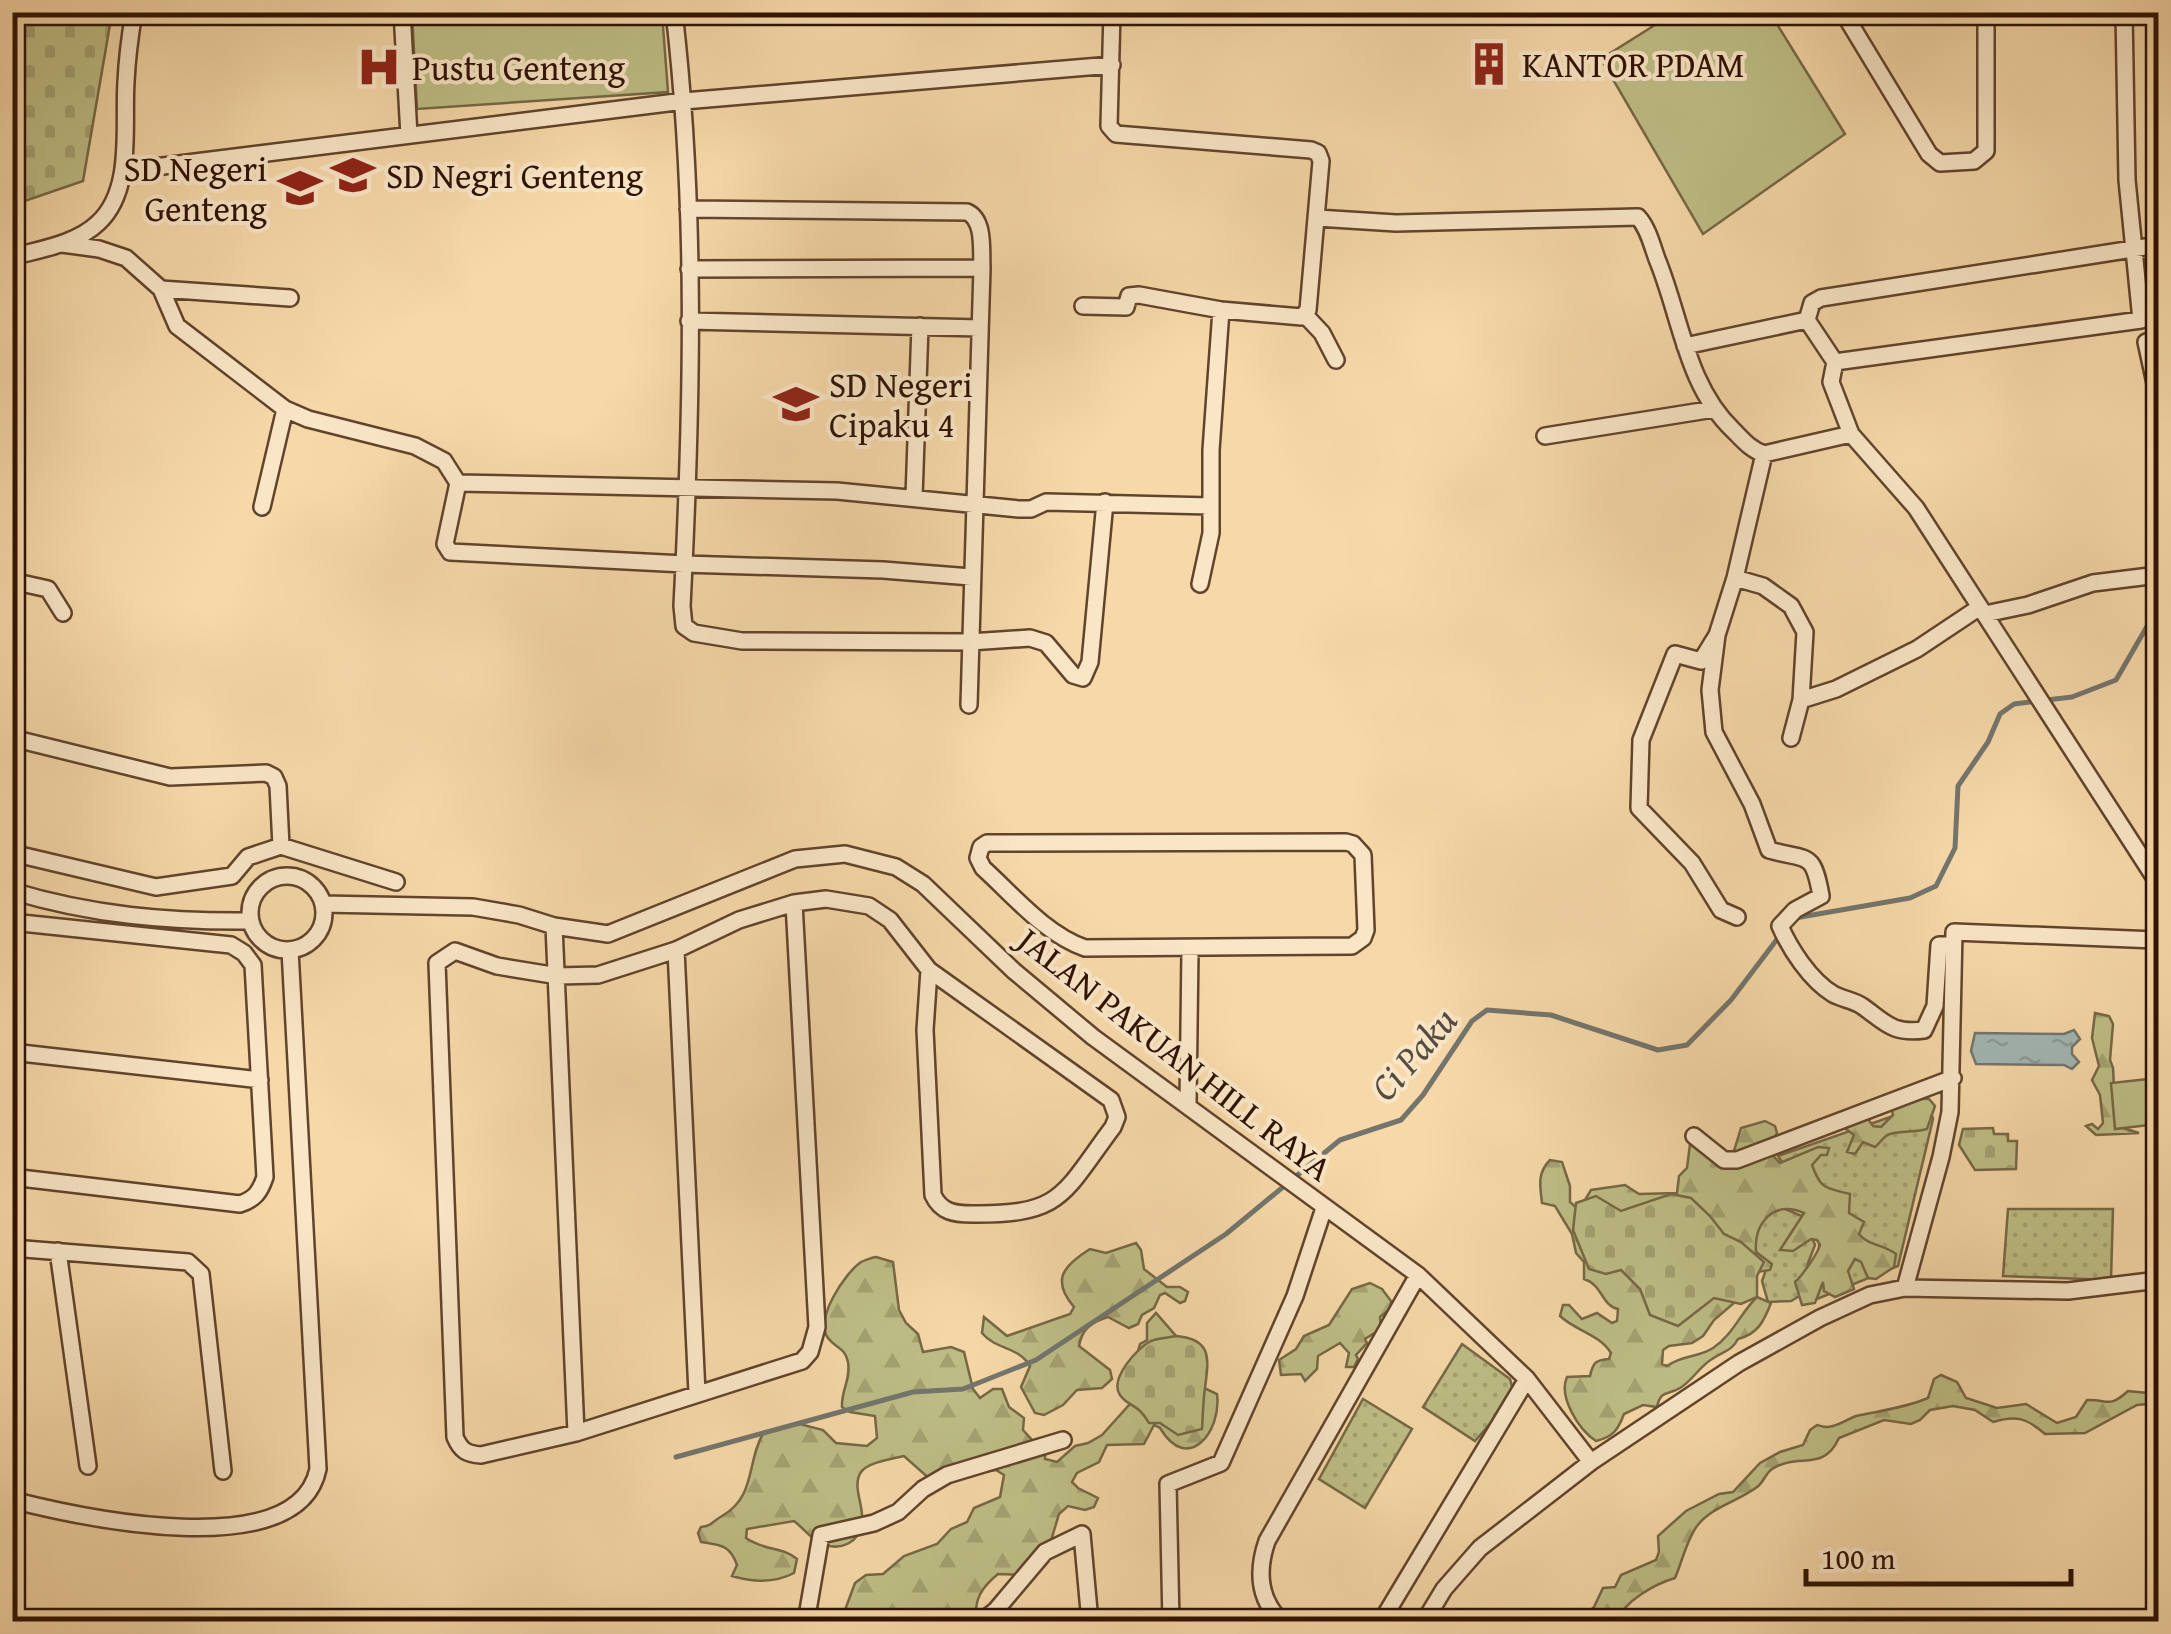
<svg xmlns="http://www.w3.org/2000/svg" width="2171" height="1634" font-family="'Gentium Book Plus',serif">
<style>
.green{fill:url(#green-dots);stroke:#766844;stroke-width:2.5}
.forest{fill:url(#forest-firs);stroke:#766844;stroke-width:2.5}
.cemetery{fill:url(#cemetery-stones);stroke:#766844;stroke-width:2.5}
.pitch{fill:#bebe86;stroke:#766844;stroke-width:2.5}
.water{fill:url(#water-ripples);stroke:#73756d;stroke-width:2.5}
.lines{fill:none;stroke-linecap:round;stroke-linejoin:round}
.stream{stroke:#73756d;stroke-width:5}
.street-casing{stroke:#61442c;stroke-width:20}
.street{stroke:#f9e6c7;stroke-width:15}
.labels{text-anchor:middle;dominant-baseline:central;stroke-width:8;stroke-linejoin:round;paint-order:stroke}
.poi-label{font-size:35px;fill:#2f1203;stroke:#f9e6c7;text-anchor:start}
.street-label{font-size:35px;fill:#2f1203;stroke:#f9e6c7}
.water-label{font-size:38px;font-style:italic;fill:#574c41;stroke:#f9e6c7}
</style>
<defs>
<pattern id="green-dots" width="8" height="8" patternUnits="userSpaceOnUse" patternTransform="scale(2.5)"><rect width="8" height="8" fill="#bebe86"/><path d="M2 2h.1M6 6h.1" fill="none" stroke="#a4a272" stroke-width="1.8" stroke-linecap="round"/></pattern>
<pattern id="forest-firs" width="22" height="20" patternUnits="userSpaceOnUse" patternTransform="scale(2.5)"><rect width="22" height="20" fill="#bebe86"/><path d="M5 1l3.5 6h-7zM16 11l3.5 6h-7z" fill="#a4a272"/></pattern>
<pattern id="cemetery-stones" width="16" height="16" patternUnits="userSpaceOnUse" patternTransform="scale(2.5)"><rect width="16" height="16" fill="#bebe86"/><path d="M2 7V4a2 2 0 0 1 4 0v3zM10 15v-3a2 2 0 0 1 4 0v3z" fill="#a4a272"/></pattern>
<pattern id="water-ripples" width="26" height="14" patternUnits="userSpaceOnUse" patternTransform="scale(2.5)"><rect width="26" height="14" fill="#a1b7b4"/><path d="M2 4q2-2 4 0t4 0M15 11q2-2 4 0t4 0" fill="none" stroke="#8b9c99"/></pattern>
</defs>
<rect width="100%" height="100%" fill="#f6d8a9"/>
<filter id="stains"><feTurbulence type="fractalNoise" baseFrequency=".002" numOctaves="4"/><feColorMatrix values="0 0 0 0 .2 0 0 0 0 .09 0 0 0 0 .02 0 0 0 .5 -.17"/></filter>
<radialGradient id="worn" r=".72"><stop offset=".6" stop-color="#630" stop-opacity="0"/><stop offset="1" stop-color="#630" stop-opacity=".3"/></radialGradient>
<!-- green -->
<path class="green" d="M1916,1108l14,1 3,10 -35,147 -86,35 10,-77 -44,-68z
M1783,1208l21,9 11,28 -7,18 -5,31 -12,7 -23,1 -6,-21 6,-17 -29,-29 36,-25z
M2008,1209h105l-2,71 -108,-4z
M1462,1344l48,35 3,11 -5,13 -33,38 -52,-34z
M1363,1399l49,30 -47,79 -46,-29z"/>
<!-- forest -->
<path class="forest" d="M2095,1013l14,3 4,8 -3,36 3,8 3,58 23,7 -43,2 -10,-9 6,-2 6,5 5,-6 -3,-28 -8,-15 7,-14 -7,-28z
M1904,1098l25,1 6,7 -8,23c-11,4 -34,1 -41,7 -4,3 -7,8 -11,11l-12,-5 -8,12 -8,-2 7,-17 -12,-9 24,-10 7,10 8,1 12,-12 -2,-8z
M1765,1121l10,5 2,7 -9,17 12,13 38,-16 11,1 -2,7h-6l-9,10c9,25 14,23 38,29l-1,19 15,9 -5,12c8,11 26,11 37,20l-2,13 -18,12 -8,-1 -7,-16 -6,-3 -7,12 6,18 -19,8 -11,-6 -1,-9 -8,21 -13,2 -7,-23c7,-6 23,-29 25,-37l-3,-5 -6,-1 -18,12 -13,-1 24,-37c-30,-13 -50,9 -48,39l16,12 -2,6 -13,2 -43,26 12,-3 8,8 -20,17 -11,16 -11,7 -23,3 -6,4 -1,14 5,2c17,-12 31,-8 46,-18 20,-13 28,-36 44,-51l14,6c-7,18 -13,31 -33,36 -7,13 -15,12 -26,20 -12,7 -20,22 -32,29 -13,8 -19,1 -23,19l-14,-2 -19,9c-6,16 -11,23 -28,27 -17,-11 -38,-44 -29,-64l23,-1c3,-13 5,-16 19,-17l2,-6c-12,-19 -35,-22 -51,-37l3,-11h6l13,14 15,-6 15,10 5,-2 1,-12c-17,-4 -15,-24 -34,-30v-17l-8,-9 -4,-19 -17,-28 -13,-3c-2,-17 -5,-30 8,-43l12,2 8,24v16l9,8 12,-20 34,-5 14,9 38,-1 2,-17 8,-8 3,-24 10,-6 27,17 6,-1 8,-26z
M1136,1243l5,7 3,19 23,18h13l8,5 -3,9 -5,2 -15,-10 -5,2 -6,13 -12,7 -4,9 -9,4 -21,-11c-17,5 -26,12 -29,29l31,24 2,9 -10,9 -25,2 -14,15 -19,10 -9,-2 -14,-26 9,-21c-12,-20 -34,-16 -48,-33l2,-16 23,19 63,-22 4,-7c-23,-27 -11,-41 16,-58l16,4z
M876,1257l17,5 6,48 7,13 12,11 5,18 28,-5 13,5 9,37 7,9 13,-9h9l7,18 15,11 -1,12 22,24v5l12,3 18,-16 13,-3 14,-8 27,-30 15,-6 -2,-41 -4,-7 2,-7 7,-4v-17l9,-10 20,23 24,50 17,8c5,37 -29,81 -57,34l-6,-3 -10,19 -37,1 -8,17 -22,11 -5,9 6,6 20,10 -4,9 -9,3 -17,-4 -9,8 -9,30 -27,31 -25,-1c-16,13 -25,26 -21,47l-134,1 -1,-4 13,-35 11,-8 17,-1 21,-18 33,-12 14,-15 16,-7 7,-14 26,-11 4,-22 -8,-5 -64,11 -28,-25c-12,3 -36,6 -43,16 -9,13 2,32 1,46 0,25 -22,35 -44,24 -8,-5 -16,-15 -24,-21l-47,8 -1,9c19,13 37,9 51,21l-3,14c-19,10 -42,9 -62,3l5,-11c-7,-20 -16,-20 -36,-23l-3,-9 3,-6c11,-1 12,-6 21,-11 35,-20 24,-55 42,-84l36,-8 23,6 13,13 31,3 10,-8 -2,-22 -25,-4 -8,-5c-1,-17 9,-27 6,-45 -3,-15 -12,-13 -20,-24 -14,-19 17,-65 33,-76 2,-1 12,-5 15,-5z
M1370,1283l12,6 9,12 -1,8 -10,8 1,12 -16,10 2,4 -11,12 2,4 -4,8h-8l3,-14 -9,-10 -22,13 -1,13 -12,12 -4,-7 -20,1 -2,-15 17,-11 8,-13 25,-11 23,-36z
M1941,1375l16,7 9,16 31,10 29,-4 31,19 19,-6 11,-17c22,-1 21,9 41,-9l30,3v9l-21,2 -52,28 -40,1c-18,-16 -29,-19 -52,-12l-18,-12 -22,-4 -23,4 -10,10 -9,4 -27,-4 -45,18c-16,35 -40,14 -67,31 -7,5 -8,13 -15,18 -18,14 -46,20 -60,39 -10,13 -15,36 -22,52 -20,6 -51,23 -58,43h-37l14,-14 9,-19 12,-1 6,-12 35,-15 3,-8 -1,-16 28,-25 33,-17 14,-2 27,-29 20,-11 23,-7 7,-15 7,-5c8,2 9,3 16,1 8,-2 15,-7 23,-10 23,-5 49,-8 72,-18l6,-19z"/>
<!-- cemetery -->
<path class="cemetery" d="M12,13h100l-29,168 -70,24z
M1993,1128l1,6h14v7h9l-1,28 -41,1 -16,-25 4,-16z
M1671,1194l20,4 19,18 14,18 17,8 23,20 -7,14v21l-16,7 -27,-6 -36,28 -28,-11 -10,-26 -19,-19 -15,4 -17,-5 -16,-39 3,-27 20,-7 25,15z
M1176,1336c36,3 33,22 29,52 -2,13 -2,27 -3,41l-24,6 -18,-12h-11c-11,-20 -21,-16 -29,-28 -11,-16 17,-47 31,-54 7,-3 17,-3 25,-5z"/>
<!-- pitch -->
<path class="pitch" d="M412,13h250l6,79 -251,17z
M1674,13h96l75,121 -142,100 -102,-175z
M2158,1078v46l-43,5 -4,-46z"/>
<!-- water -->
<path class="water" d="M2074,1030l6,9 -8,8v7l7,8 -7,7 -8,-4 -88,-1 -5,-13 4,-18 89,1z"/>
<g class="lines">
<!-- stream -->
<path class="stream" d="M1795,918l115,-20 26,-12 19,-38 3,-62 30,-44 12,-28 14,-10 58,-7 44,-17 37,-64 5,-4
M676,1457l237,-65 50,-3 73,-29 190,-126 114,-94 61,-20 22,-25 49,-74 15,-11 64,5 107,35 29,-5 44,-45 50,-66"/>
<!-- street casing -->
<g class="street-casing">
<path id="street" d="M402,12l7,123
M674,12c23,196 18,397 8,594l2,20 10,7 48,8 228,1 60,-4 16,5 27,32 10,3 7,-16 15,-160
M1843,12l86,142 11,9 34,-2 12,-10v-139
M123,171l561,-70 428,-36
M688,209l279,3c18,8 14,38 15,56l-13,437
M1317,218l79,5 242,-6c10,11 14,28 19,42 24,58 29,126 76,171 10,10 18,20 31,24l87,-20
M62,244l37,5 27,9 35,31 16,37 108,83 23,10 107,27 29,15 14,22 379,8 182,18h12l15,-7 165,4
M2158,245l-337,53 -9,5 -5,17 28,42 -4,20 20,52 65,74 242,375
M12,257c29,-8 64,-13 86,-34 36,-33 25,-97 28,-141 1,-24 4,-46 8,-70
M689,269l293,-1
M161,289l129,9
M1083,306l43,1 3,-11 10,-1 82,15 81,7 6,-7 13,-149 -3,-8 -7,-3 -195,-16 -7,-8 3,-114
M1305,315l17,18 14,27
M689,321l291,7
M2146,342l12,55
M1685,346l122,-26
M1835,362l306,-42 -14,-140 -3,-168
M1545,436l169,-27
M1764,454l-29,124 28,8 28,20 14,26 -4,68 -10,38
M458,483l-13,61 5,8 234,12 199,6 88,7
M914,497l6,-171
M262,507l23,-98
M1735,578l-18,57 -16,26 -26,-7 -34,86 -2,68 53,55 29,47 16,7
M12,581l36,8 15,24
M1200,584l11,-51v-83l10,-140
M1985,614l43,-9 65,-22 65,-8
M1717,635l-7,55 4,42 38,72 17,46c39,11 44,0 52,46l-26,14 -15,16c10,23 30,54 53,68 9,5 20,6 29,12 24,17 30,28 62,24l11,-24 4,-61h13
M1801,700l35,-11 81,-40 63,-42
M12,738l158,39 96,-4 8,4 4,9 3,60
M1346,842l7,2 10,11 3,75 -3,8 -11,8 -267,2c-40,-14 -71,-52 -102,-80l-5,-10 3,-11 6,-4z
M12,853l144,34 76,-11 16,-19 33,-11 115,36
M250 913a37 37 0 1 1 74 0a37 37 0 1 1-74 0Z
M12,891c79,24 157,31 239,30
M794,903l-55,17 -63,30 -78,25 -40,1 -61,-10 -42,-15 -18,12 18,474c6,14 12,17 26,18l95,-22 226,-72 8,-9 7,-25 -23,-424 32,-4 43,7 21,14 39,50 182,130 6,17 -4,10c-51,68 -50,88 -141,87 -18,0 -31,-2 -39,-19l-8,-165 4,-60
M323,904l150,3 46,8 35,11 54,8 187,-75 50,-5 51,13 27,17 91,87 79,66 325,238 109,104 64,83
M12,922l219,23 13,8 9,12 12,212c-5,15 -10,22 -25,27l-228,-27
M554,926l22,507
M676,950l21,443
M12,1052l248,28
M1188,1104l2,-154
M1694,1136l30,24h13l216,-82
M12,1248l176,14 13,12 22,197
M58,1251l30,215
M1905,1288l36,-131 9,-45 4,-180 202,8
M12,1500c67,17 286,66 306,-31l-28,-519
M806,1622l15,-87 53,-12 24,-11 25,-23 24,-14 116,-35
M981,1622l15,-12 49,-58 37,-18 8,88
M1171,1622l-3,-138 53,-21 74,-167 29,-88
M1282,1622c-24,-23 -25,-52 -15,-81l151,-266
M1381,1622l146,-243
M1424,1622l20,-33 36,-41 111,-86 148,-99 81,-45 50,-23 35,-7 163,3 90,-11"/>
</g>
<!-- street -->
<use href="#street" class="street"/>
</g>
<!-- icons -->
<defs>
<g id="building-bare" transform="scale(3.45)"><path d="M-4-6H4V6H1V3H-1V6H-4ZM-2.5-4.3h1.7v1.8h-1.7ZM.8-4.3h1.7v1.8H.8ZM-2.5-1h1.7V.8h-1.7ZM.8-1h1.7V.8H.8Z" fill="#8f2418" stroke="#f9e6c7" stroke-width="2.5" paint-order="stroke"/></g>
<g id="hospital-bare" transform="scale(3.45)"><path d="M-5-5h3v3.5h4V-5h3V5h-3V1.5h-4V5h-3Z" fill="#8f2418" stroke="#f9e6c7" stroke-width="2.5" paint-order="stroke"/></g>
<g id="school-bare" transform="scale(3.45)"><path d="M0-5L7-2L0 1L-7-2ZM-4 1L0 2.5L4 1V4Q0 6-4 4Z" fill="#8f2418" stroke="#f9e6c7" stroke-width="2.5" paint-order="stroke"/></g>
</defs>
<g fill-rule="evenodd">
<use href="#building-bare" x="1489" y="64"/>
<use href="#hospital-bare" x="379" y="67"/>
<use href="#school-bare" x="353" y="175"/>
<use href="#school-bare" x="300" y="188"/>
<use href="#school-bare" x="796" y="404"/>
</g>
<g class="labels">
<!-- poi labels -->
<g class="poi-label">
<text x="1522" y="64">KANTOR PDAM</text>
<text x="412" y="67">Pustu Genteng</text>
<text x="267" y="168" text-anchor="end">SD Negeri<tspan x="267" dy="40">Genteng</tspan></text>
<text x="386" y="175">SD Negri Genteng</text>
<text x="829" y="384">SD Negeri<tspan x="829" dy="40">Cipaku 4</tspan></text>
</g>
<!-- street labels -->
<g class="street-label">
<text transform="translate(1175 1054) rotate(38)">JALAN PAKUAN HILL RAYA</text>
</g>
<!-- water labels -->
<g class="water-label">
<text transform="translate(1413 1053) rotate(-49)">Ci Paku</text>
</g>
</g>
<!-- margin -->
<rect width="2171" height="1634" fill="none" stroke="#f6d8a9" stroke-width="50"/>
<rect x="15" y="15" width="2141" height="1604" fill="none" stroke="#2f1203" stroke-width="5"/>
<rect x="25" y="25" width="2121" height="1584" fill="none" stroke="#2f1203" stroke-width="2.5"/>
<!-- scale -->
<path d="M1806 1569v15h265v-15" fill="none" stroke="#2f1203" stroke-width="5"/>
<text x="1821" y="1569" font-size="30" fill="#2f1203" stroke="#f9e6c7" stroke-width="8" paint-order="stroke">100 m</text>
<rect width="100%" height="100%" filter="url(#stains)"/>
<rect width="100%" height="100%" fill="url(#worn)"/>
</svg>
